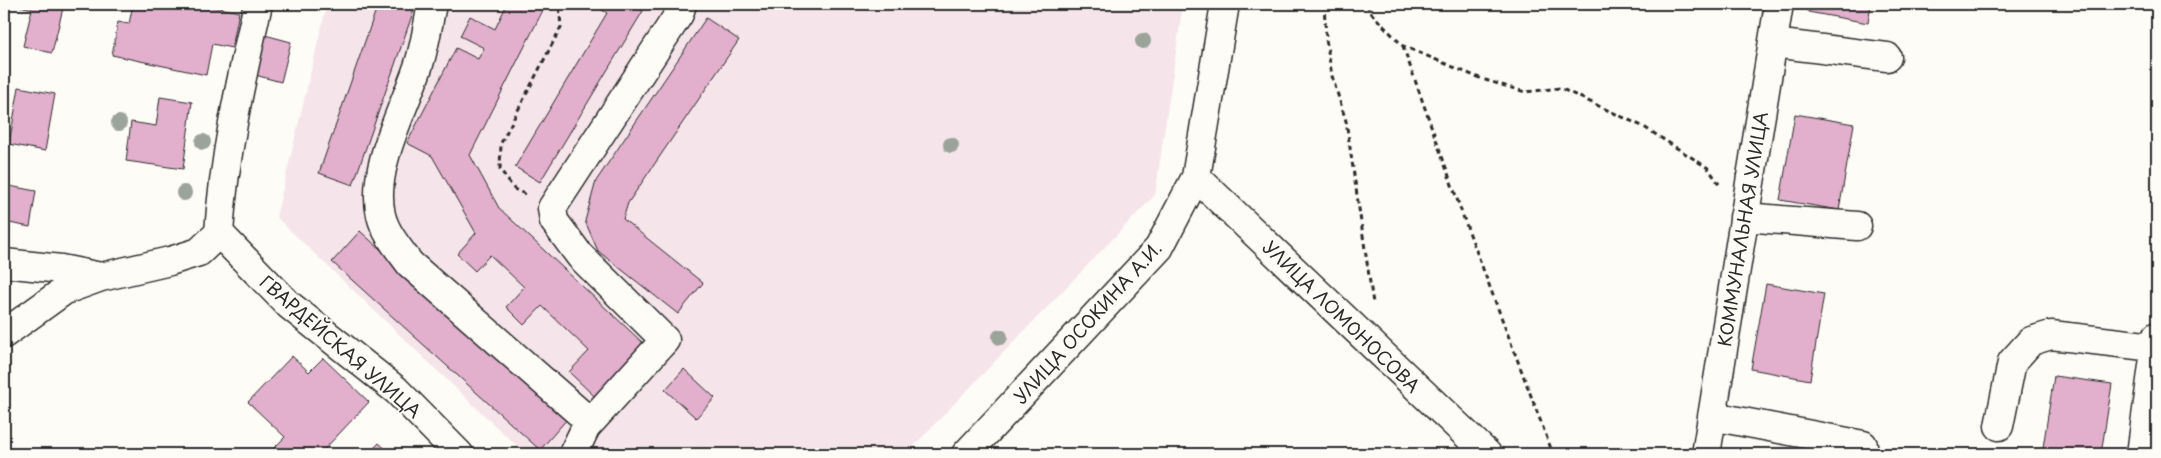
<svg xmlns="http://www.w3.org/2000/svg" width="2161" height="458" font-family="'Playpen Sans',sans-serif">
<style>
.built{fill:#f5e5ea}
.building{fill:#e2afcc;stroke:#2b2b2b}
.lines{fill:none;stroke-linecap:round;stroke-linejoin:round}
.minor-casing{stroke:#2b2b2b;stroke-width:31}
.path{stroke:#2b2b2b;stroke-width:3;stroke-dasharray:5 4;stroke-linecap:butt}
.minor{stroke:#fdfcf7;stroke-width:28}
.tree{fill:#9ba39a}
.labels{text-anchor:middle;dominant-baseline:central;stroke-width:4;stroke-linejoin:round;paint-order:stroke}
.street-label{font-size:18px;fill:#2b2b2b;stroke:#fdfcf7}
</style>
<rect width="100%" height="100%" fill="#fdfcf7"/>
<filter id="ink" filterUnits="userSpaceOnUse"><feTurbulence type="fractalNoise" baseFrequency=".02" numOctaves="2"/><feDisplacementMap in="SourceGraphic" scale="10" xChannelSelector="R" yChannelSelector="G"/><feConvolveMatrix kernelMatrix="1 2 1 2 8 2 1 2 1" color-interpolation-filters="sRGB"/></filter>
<g filter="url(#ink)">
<!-- built -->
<path class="built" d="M327,4h856l-28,191 -249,259h-381l-249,-237z"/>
<!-- building -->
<path class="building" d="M12,4h52l-12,49 -29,-7 9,-37z
M133,4h68l38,8 -7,36 -20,-4 -6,31 -94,-20 6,-33 11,2z
M378,4h38l-63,181 -34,-12z
M507,4h29l8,4 -74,147 29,53 145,136 -49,53 -26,-25 20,-21 -47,-45 -18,19 -18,-18 18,-20 -34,-32 -15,16 -18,-17 19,-21 -44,-77 -25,-13 49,-95 22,11 6,-11 -24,-12 10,-20 25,13z
M592,4h38l13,7 -103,171 -25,-15 92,-154z
M1810,4h61l-3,19 -60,-11z
M706,18l33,22 -111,163 -5,16 80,64 -25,31 -80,-63 -13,-30 11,-40z
M265,35l26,7 -10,40 -26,-7z
M19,87l36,7 -10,57 -36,-7z
M160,97l32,5 -9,67 -57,-8 5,-39 25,4z
M1795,114l59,10 -15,86 -59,-10z
M4,185l32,6 -6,36 -26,-5z
M360,231l208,187 -28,32 -208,-188z
M1766,284l58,10 -14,86 -59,-11z
M292,356l17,16 14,-14 46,44 -49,52h-39l-7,-6 11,-11 -37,-35z
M684,369l31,29 -19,20 -31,-28z
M2054,376l58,8 -11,70h-59z
M379,443l12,11h-23z"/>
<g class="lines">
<!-- minor casing -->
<g class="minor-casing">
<path id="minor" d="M258,4c-17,76 -34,151 -39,229l70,72 107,85 63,64
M432,4c-4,20 -7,41 -13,60 -14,44 -49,104 -38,151 4,18 18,34 29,49l180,158
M1773,43l114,14
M1196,177l291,277
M1744,217l113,9
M4,263l57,6 40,8
M4,334l61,-44 36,-13 69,-16 29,-9 20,-19
M1712,416l151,29
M1999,426l13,-64 19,-21 20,-6 103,12
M573,454l13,-27 79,-87 -85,-84 -26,-35 -2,-13 127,-194 3,-10
M966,454l193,-206 37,-71 29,-173
M1706,454l73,-450
M2141,454l16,-118"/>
</g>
<!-- path -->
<path class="path" d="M1324,4l2,35 6,37 14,45 27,182
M1367,4l5,10 31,32 79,33 43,13 35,-4 84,39 64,41 11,16
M1403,46l60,170 90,238
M525,194l-11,-5 -14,-20 1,-26 60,-116 -2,-23"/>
<!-- minor -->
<use href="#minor" class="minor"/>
</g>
<!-- trees -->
<g class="tree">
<circle cx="1143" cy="41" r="8"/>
<circle cx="119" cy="123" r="8"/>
<circle cx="203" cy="142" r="8"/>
<circle cx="951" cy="145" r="8"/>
<circle cx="184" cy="193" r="8"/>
<circle cx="1000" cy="337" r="8"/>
</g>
</g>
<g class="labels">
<!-- street labels -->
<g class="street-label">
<text transform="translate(1742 229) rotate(-81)">КОММУНАЛЬНАЯ УЛИЦА</text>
<text transform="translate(1342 316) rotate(44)">УЛИЦА ЛОМОНОСОВА</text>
<text transform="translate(1087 322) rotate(-48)">УЛИЦА ОСОКИНА А.И.</text>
<text transform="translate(341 346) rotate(41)">ГВАРДЕЙСКАЯ УЛИЦА</text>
</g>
</g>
<!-- margin -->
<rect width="2161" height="458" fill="none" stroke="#fdfcf7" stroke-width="20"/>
<rect x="10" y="10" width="2141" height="438" fill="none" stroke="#2b2b2b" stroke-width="2" filter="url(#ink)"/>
</svg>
